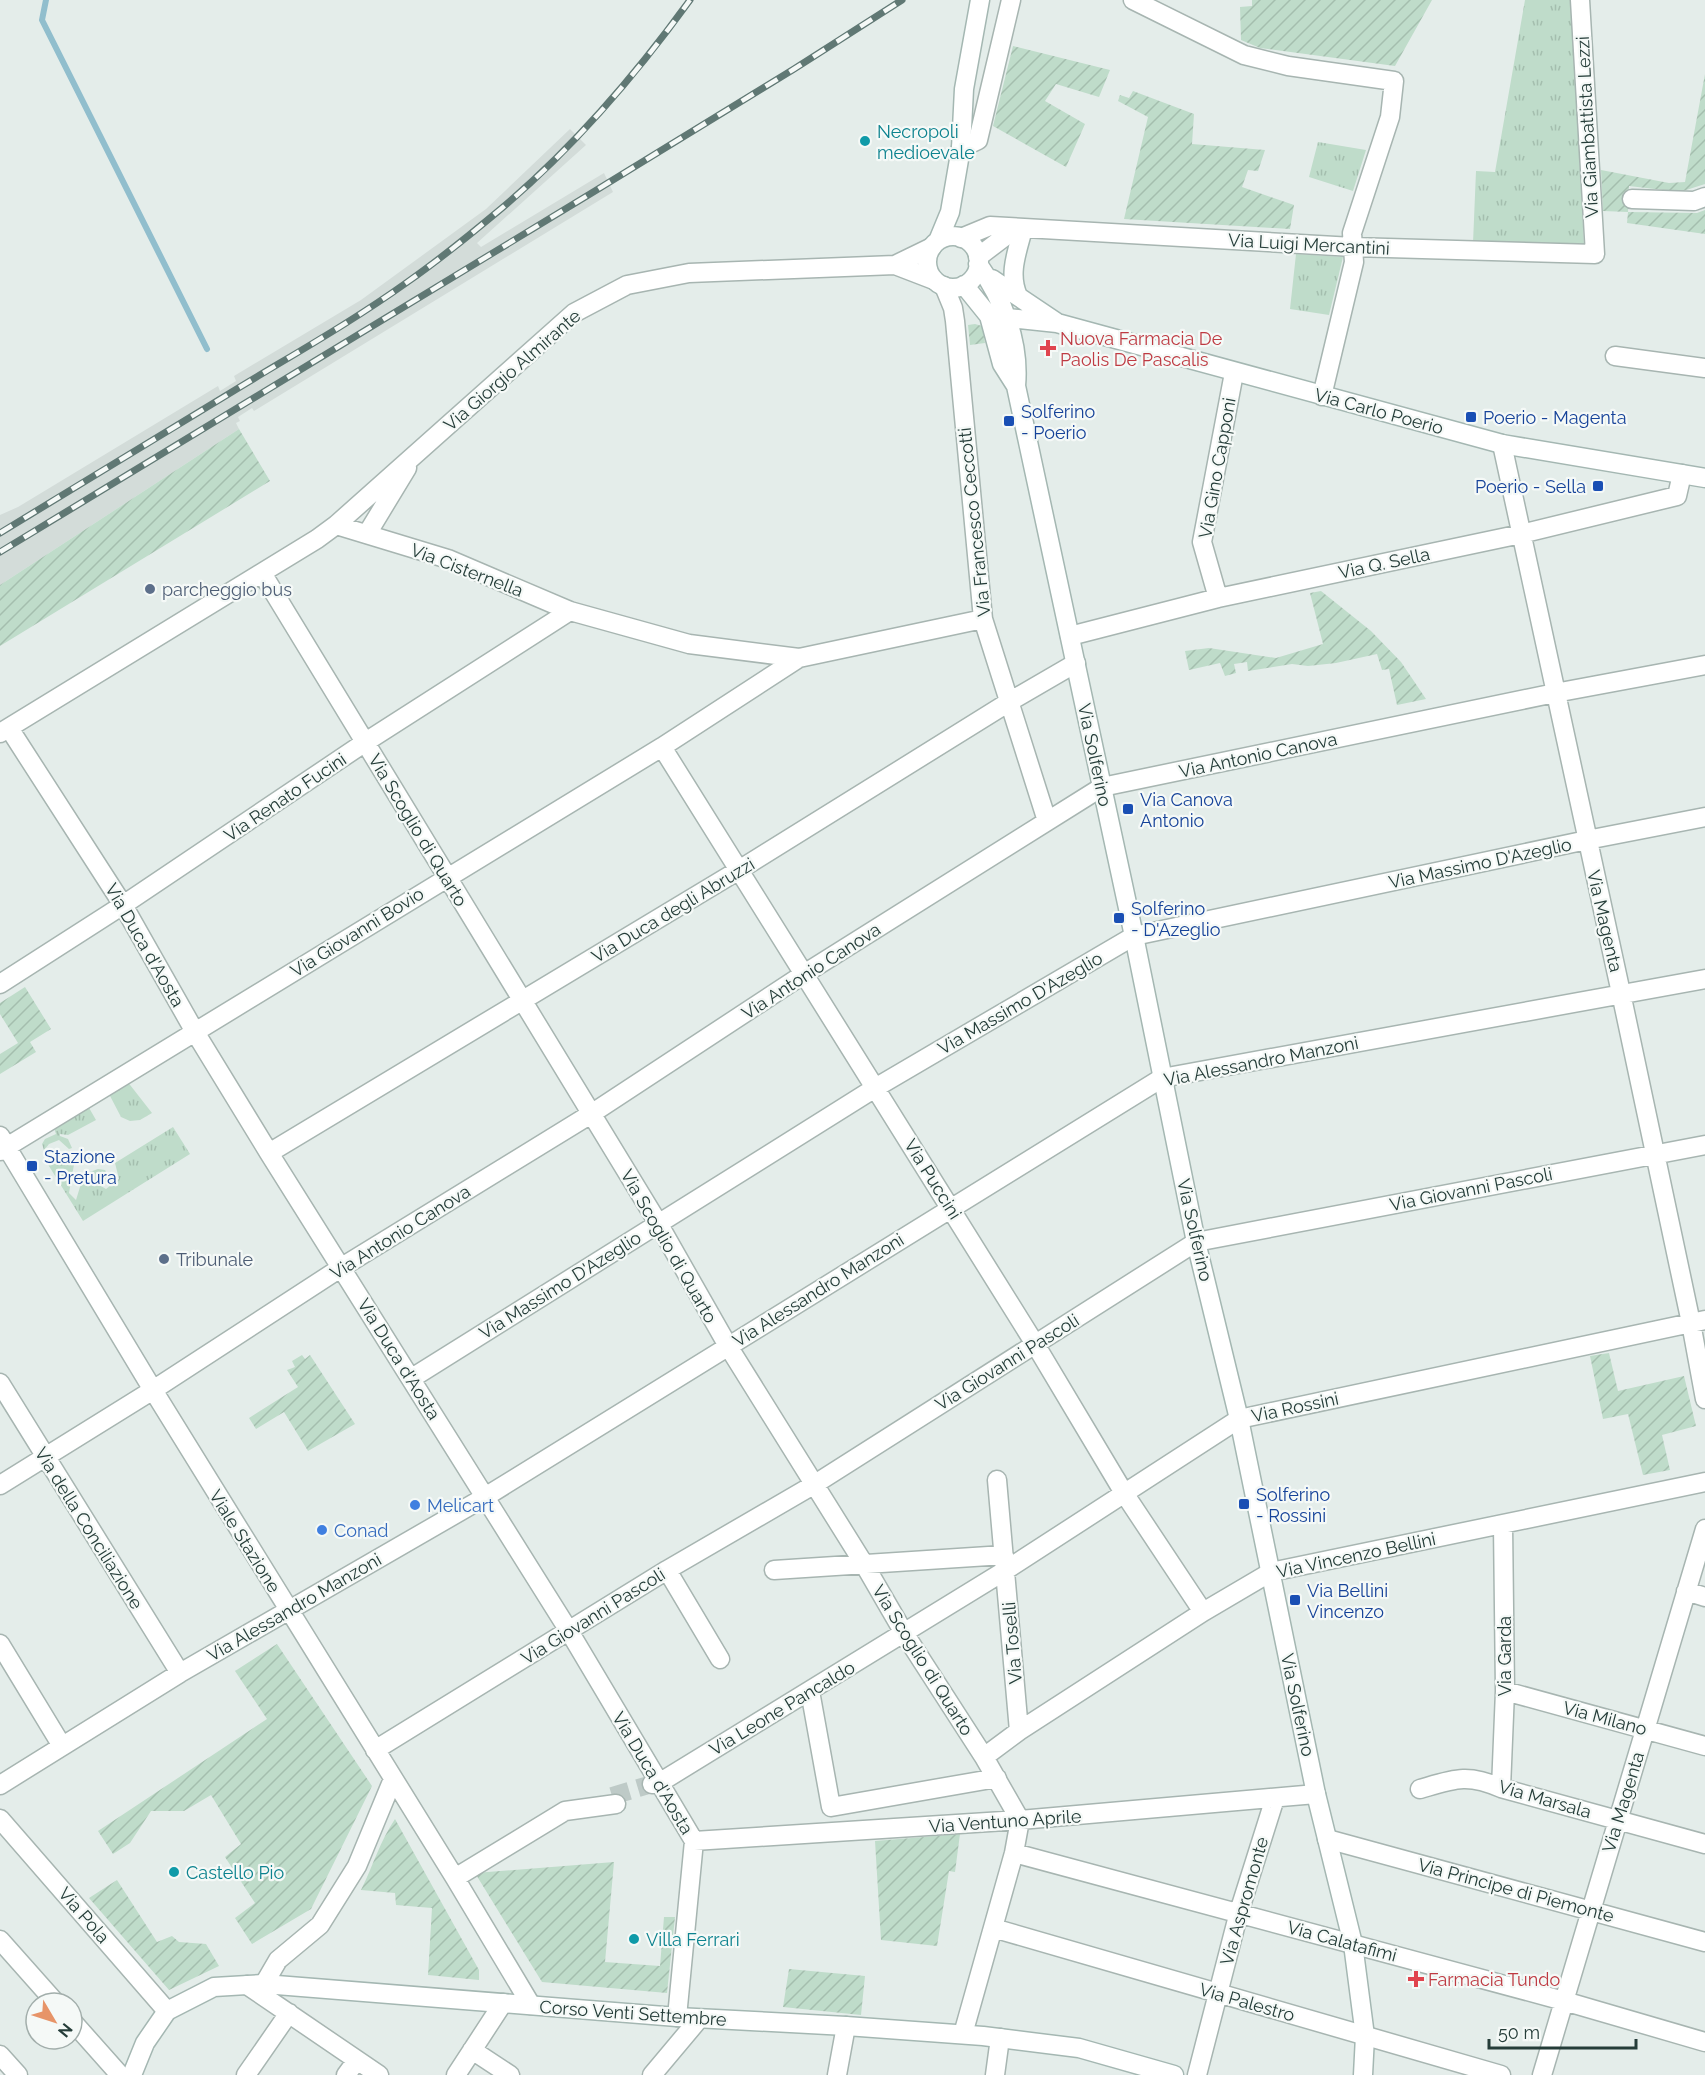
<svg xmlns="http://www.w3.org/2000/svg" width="1705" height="2075" font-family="Raleway,sans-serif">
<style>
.built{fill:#d3dcd9}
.grass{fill:url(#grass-tufts)}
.garden{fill:url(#garden-furrows)}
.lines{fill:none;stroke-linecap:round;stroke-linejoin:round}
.stream{stroke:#91becd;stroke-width:6}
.street-tunnel{stroke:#becac7;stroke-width:18;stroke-dasharray:18 9;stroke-linecap:butt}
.street-casing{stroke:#a7b5b1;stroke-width:21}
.secondary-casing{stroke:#a4b7b2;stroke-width:21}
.street{stroke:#fff;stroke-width:18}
.secondary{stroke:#fff;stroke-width:18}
.rail-casing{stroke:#607874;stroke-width:7}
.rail{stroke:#f5f9f7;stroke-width:4.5;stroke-dasharray:14;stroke-linecap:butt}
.culture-dot{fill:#0f9aa8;stroke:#f5f9f7;stroke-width:2}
.health-dot{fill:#e0444e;stroke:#f5f9f7;stroke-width:2}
.transit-dot{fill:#1a4fb4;stroke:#f5f9f7;stroke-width:2}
.service-dot{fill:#5c6f8a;stroke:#f5f9f7;stroke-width:2}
.shop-dot{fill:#3f7fe0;stroke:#f5f9f7;stroke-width:2}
.labels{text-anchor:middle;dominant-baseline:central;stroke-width:4.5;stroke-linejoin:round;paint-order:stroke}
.street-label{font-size:18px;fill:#253d39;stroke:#f5f9f7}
.culture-label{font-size:18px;fill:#0d838f;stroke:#f5f9f7;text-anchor:start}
.health-label{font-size:18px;fill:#be3a42;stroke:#f5f9f7;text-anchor:start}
.transit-label{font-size:18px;fill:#164399;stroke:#f5f9f7;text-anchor:start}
.service-label{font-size:18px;fill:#4e5e75;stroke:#f5f9f7;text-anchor:start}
.shop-label{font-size:18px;fill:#366cbe;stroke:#f5f9f7;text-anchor:start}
</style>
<defs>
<pattern id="grass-tufts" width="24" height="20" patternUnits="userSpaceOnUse" patternTransform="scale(1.5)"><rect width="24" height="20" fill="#bfdcca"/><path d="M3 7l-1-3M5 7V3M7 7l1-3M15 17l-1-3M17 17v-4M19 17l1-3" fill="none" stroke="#a4beae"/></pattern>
<pattern id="garden-furrows" width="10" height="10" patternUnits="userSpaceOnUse" patternTransform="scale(1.5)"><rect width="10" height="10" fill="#bfdcca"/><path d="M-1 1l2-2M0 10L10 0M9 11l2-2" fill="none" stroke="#a4beae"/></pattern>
</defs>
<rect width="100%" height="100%" fill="#e4edea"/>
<!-- built -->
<path class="built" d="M570,129l16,16 -109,98 4,4 123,-74 9,19 -359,219 -2,-3 -14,9 2,4 -4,2 3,6 -239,156v-70l18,-8 200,-121 2,5 16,-10 -2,-5 127,-76 125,-91z"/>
<!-- grass -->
<path class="grass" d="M1525,0h46l13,245 -111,-2 3,-72 19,1z
M1318,142l48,8 -13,41 -44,-14z
M1296,254l47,3 -14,58 -39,-6z
M127,1081l25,32 -12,7 -10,1 -9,-4 -12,-23z
M88,1106l8,14 -28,15 -8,-1v2l8,3 4,9 -3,1 -10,-9 -10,4 -5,6 -2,-6 3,-5 11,-5 -2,-6z
M173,1127l17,27 -107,67 -39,-63c10,2 16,8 24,-1l7,2 -6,34 7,7 4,-13 1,-12 17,-6 7,1 4,6 -1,5 -3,1 -5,-1 -4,2 10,6 13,-10 -4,-16z"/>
<!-- garden -->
<path class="garden" d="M1252,0h180l-37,66 -135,-18 -19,-8 -1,-33 12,-1z
M1013,46l97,24 -11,27 -43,-13 -11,17 40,23 -19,43 -73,-41z
M1705,74v110l-25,8 -51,-6 -1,26 69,1 8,-3v24l-78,-11 1,-11 -25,-1 -2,-41 68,13 16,-1z
M1133,91l61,23 -2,30 73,6 -7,21 -10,-1 -6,17 52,18 -4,24 -166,-10 24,-102 -30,-16 2,-6 9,3z
M975,324l7,2 3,17 -15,2 -2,-20z
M239,429l31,52 -270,165v-61z
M1321,591l50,40 30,31 25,37 -29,6 -8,-36 -7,1 -5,-16 -41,9 -28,3 -16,-2 -44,7 -1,-9 -13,2 2,9 -11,3 -5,-13 -31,7 -4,-19 24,-3 67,10 47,-14 -13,-51z
M25,987l26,42 -21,13 6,10 -36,22v-20l18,-11 -18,-29v-11z
M1609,1353l9,38 66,-15 12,50 -34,9 8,35 -27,5 -15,-61 -25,5 -13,-63z
M302,1355l3,4 5,-4 45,69 -47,27 -24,-39 -28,17 -7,-11 49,-31 -11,-17 8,-3 -3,-6z
M277,1644l95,142 -61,123 -59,35 -17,-26 20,-15 -30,-46 16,-13 -30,-49 -27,16h-33l-21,32 -17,11 -15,-23 169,-112 -32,-48z
M395,1819l84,151v10l-51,-5 4,-67 -36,-3 -1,-12 -34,-3c12,-24 19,-49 34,-71z
M960,1834l-5,38 -6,-1 -12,75 -56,-6 -6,-99z
M614,1862l-9,100 55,4 4,-49h11l-8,76 -125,-11 -67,-109z
M117,1880l40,62 15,-6 7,6 27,2 13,22 -50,24 -80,-92z
M789,1969l76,7 -4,39 -78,-8z"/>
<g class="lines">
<!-- stream -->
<path class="stream" d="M46,0l-4,20 165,329"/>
<!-- street-tunnel -->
<path class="street-tunnel" d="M612,1796l40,-12"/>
<!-- street casing -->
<g class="street-casing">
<path id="street" d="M1133,0l111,55 44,11 106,15 -4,36 -38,116 2,29 -32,134
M961,148l17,-8 33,-140
M1632,199l62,2 11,-4
M961,238l29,-12 363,21 242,7 -15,-254
M978,257l29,-22 14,-5
M895,265l39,15
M944,286l9,22 2,13 28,298 64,202
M1615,356l90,12
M1502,444l119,549 70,330 14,76
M336,525l112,34 122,52 119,33 110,14 184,-39
M367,534l40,-66
M262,573l396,650 70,123 136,218 40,69 80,124 36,63 -6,33 -51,181
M1218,598l-16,-56 32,-169
M1070,636l148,-38 303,-64 156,-38 5,-22
M9,728l114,177 72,127 74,121 300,478 125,210 -17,176
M0,733l317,-194 19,-14 238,-212 53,-28 62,-12 206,-8 37,-18
M662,747l373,597 89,149 79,119
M0,984l123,-79 241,-162 206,-132
M0,1136l153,254 302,488 76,127
M0,1151l662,-404 137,-89
M269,1153l470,-283 270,-168 67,-39
M412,1378l463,-290 259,-152 453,-96 118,-23
M0,1383l180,290
M997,1480l22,251
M0,1485l153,-95 189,-123 249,-153 213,-140 298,-187 453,-94 150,-28
M667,1570l53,89
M774,1570l230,-15
M1686,1591l19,6
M0,1644l62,102
M810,1691l21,116 166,-29
M1505,1691l200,55
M375,1750l292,-180 148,-86 381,-242 509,-97
M984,1757l35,-26 184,-119 68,-40 434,-90
M652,1784l7,-1 347,-213 233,-151 466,-99
M0,1785l180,-112 305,-176 677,-419 543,-99
M1501,1788l4,-97 -2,-166
M1420,1789c34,-10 47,-16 81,-1l204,56
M0,1819l167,192
M1327,1839l378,103
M694,1841l326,-21 296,-26
M1014,1853l550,148 141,41
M455,1878l110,-67 51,-7
M993,1928l508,147
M0,1940l56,63
M264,1984l14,-24 42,-35 37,-59 36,-87
M247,1985l132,90
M72,2021l48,54
M472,2050l38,25
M0,2055l18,20
M246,2075l43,-62
M346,2075l11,-15
M456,2075l47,-72
M652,2075l47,-56
M837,2075l9,-49
M995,2075l5,-37
M1197,2075l42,-163 36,-114
M1542,2075l163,-546"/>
</g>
<!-- secondary casing -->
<g class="secondary-casing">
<path id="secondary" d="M927 262a26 26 0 1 1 52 0a26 26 0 1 1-52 0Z
M938,241l12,-29 11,-64 3,-59 16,-89
M978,264c25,35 42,78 38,122l118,550 62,306 43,177 77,375 37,150 12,92 -2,39
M992,279l64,43
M964,285l25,31 13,48 14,22
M1018,296c-10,-22 -1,-44 5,-67
M989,316l68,7 445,121 203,34
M132,2075l13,-32 22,-32 47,-24 50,-3 413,33 169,9 137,10 96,12 95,27"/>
</g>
<!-- street -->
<use href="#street" class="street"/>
<!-- secondary -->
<use href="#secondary" class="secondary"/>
<!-- rail casing -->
<g class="rail-casing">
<path id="rail" d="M0,533c80,-49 160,-97 240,-146 56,-34 113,-66 166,-104 33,-23 65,-49 96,-75 72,-61 133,-132 188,-208
M0,552l590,-358 204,-125 108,-69"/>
</g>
<!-- rail -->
<use href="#rail" class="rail"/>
</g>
<!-- markers -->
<g class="culture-dot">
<circle cx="865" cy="141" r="6"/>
<circle cx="174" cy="1872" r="6"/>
<circle cx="634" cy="1939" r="6"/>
</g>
<g class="health-dot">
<path d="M1045 339h6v6h6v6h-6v6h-6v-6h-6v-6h6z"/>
<path d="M1413 1970h6v6h6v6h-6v6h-6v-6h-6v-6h6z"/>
</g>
<g class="transit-dot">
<rect x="1465" y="411" width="12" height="12" rx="3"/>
<rect x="1003" y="415" width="12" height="12" rx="3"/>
<rect x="1592" y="480" width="12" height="12" rx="3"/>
<rect x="1122" y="803" width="12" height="12" rx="3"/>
<rect x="1113" y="912" width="12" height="12" rx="3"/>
<rect x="26" y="1160" width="12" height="12" rx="3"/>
<rect x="1238" y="1498" width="12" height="12" rx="3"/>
<rect x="1289" y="1594" width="12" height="12" rx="3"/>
</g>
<g class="service-dot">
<circle cx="150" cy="589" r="6"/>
<circle cx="164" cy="1259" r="6"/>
</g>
<g class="shop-dot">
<circle cx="415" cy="1505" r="6"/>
<circle cx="322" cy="1530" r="6"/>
</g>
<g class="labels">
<!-- street labels -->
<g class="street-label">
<text transform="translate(1587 127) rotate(-93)">Via Giambattista Lezzi</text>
<text transform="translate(1309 244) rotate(3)">Via Luigi Mercantini</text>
<text transform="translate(512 370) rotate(-41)">Via Giorgio Almirante</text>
<text transform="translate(1379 411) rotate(15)">Via Carlo Poerio</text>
<text transform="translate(1217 468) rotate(-80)">Via Gino Capponi</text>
<text transform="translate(974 522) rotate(-96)">Via Francesco Ceccotti</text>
<text transform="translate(1384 563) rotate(-12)">Via Q. Sella</text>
<text transform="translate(467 570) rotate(21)">Via Cisternella</text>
<text transform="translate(1095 755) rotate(78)">Via Solferino</text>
<text transform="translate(1258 755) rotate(-12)">Via Antonio Canova</text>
<text transform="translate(285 797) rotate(-34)">Via Renato Fucini</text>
<text transform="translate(418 830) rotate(59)">Via Scoglio di Quarto</text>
<text transform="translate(1480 863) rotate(-12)">Via Massimo D'Azeglio</text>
<text transform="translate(673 910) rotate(-31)">Via Duca degli Abruzzi</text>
<text transform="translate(1605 921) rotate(77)">Via Magenta</text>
<text transform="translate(357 932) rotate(-32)">Via Giovanni Bovio</text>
<text transform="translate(145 945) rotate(60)">Via Duca d'Aosta</text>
<text transform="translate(811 971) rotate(-33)">Via Antonio Canova</text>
<text transform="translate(1020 1003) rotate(-30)">Via Massimo D'Azeglio</text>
<text transform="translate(1261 1061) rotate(-11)">Via Alessandro Manzoni</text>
<text transform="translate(933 1179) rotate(58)">Via Puccini</text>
<text transform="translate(1471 1189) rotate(-11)">Via Giovanni Pascoli</text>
<text transform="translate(1195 1230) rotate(77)">Via Solferino</text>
<text transform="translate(400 1232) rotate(-32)">Via Antonio Canova</text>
<text transform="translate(669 1246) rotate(60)">Via Scoglio di Quarto</text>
<text transform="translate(560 1285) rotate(-32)">Via Massimo D'Azeglio</text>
<text transform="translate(818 1290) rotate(-32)">Via Alessandro Manzoni</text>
<text transform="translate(399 1359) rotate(58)">Via Duca d'Aosta</text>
<text transform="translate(1007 1362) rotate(-32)">Via Giovanni Pascoli</text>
<text transform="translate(1295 1407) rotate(-12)">Via Rossini</text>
<text transform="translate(89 1528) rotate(58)">Via della Conciliazione</text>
<text transform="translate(245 1541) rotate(58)">Viale Stazione</text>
<text transform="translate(1356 1555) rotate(-12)">Via Vincenzo Bellini</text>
<text transform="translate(294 1607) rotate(-30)">Via Alessandro Manzoni</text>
<text transform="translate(593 1616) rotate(-32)">Via Giovanni Pascoli</text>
<text transform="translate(1012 1643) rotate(-95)">Via Toselli</text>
<text transform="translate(1504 1656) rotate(-90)">Via Garda</text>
<text transform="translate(923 1660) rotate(58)">Via Scoglio di Quarto</text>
<text transform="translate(1298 1705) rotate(78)">Via Solferino</text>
<text transform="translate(782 1708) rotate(-31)">Via Leone Pancaldo</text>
<text transform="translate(1605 1718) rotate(15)">Via Milano</text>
<text transform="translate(653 1773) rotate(59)">Via Duca d'Aosta</text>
<text transform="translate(1545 1799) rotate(16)">Via Marsala</text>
<text transform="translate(1623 1802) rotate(-73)">Via Magenta</text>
<text transform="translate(1005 1821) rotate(-4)">Via Ventuno Aprile</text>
<text transform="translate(1516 1890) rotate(15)">Via Principe di Piemonte</text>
<text transform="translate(1244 1901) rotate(-74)">Via Aspromonte</text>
<text transform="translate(84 1915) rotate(49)">Via Pola</text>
<text transform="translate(1342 1941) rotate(15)">Via Calatafimi</text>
<text transform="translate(1247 2002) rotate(16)">Via Palestro</text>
<text transform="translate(633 2013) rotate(4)">Corso Venti Settembre</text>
</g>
<!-- culture labels -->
<g class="culture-label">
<text x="877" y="131">Necropoli<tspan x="877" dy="21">medioevale</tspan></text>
<text x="186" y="1872">Castello Pio</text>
<text x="646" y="1939">Villa Ferrari</text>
</g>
<!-- health labels -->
<g class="health-label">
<text x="1060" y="338">Nuova Farmacia De<tspan x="1060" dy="21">Paolis De Pascalis</tspan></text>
<text x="1428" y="1979">Farmacia Tundo</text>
</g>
<!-- transit labels -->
<g class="transit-label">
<text x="1021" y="411">Solferino<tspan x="1021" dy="21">- Poerio</tspan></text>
<text x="1483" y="417">Poerio - Magenta</text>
<text x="1586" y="486" text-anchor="end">Poerio - Sella</text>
<text x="1140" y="799">Via Canova<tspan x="1140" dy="21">Antonio</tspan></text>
<text x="1131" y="908">Solferino<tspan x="1131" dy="21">- D'Azeglio</tspan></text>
<text x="44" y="1156">Stazione<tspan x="44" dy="21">- Pretura</tspan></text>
<text x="1256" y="1494">Solferino<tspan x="1256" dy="21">- Rossini</tspan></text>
<text x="1307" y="1590">Via Bellini<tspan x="1307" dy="21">Vincenzo</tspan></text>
</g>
<!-- service labels -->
<g class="service-label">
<text x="162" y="589">parcheggio bus</text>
<text x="176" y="1259">Tribunale</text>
</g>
<!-- shop labels -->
<g class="shop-label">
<text x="427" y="1505">Melicart</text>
<text x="334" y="1530">Conad</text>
</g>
</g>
<!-- north arrow -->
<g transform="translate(54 2021) rotate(129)"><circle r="28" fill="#f5f9f7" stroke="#a2aeab" stroke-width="1.5"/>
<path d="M0-4.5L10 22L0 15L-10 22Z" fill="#e79468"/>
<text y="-9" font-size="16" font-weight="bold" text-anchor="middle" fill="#253d39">N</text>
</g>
<!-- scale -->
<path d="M1489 2039v9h147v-9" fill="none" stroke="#253d39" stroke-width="3"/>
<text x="1498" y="2039" font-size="18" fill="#253d39" stroke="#f5f9f7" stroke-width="4.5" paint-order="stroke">50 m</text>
</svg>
